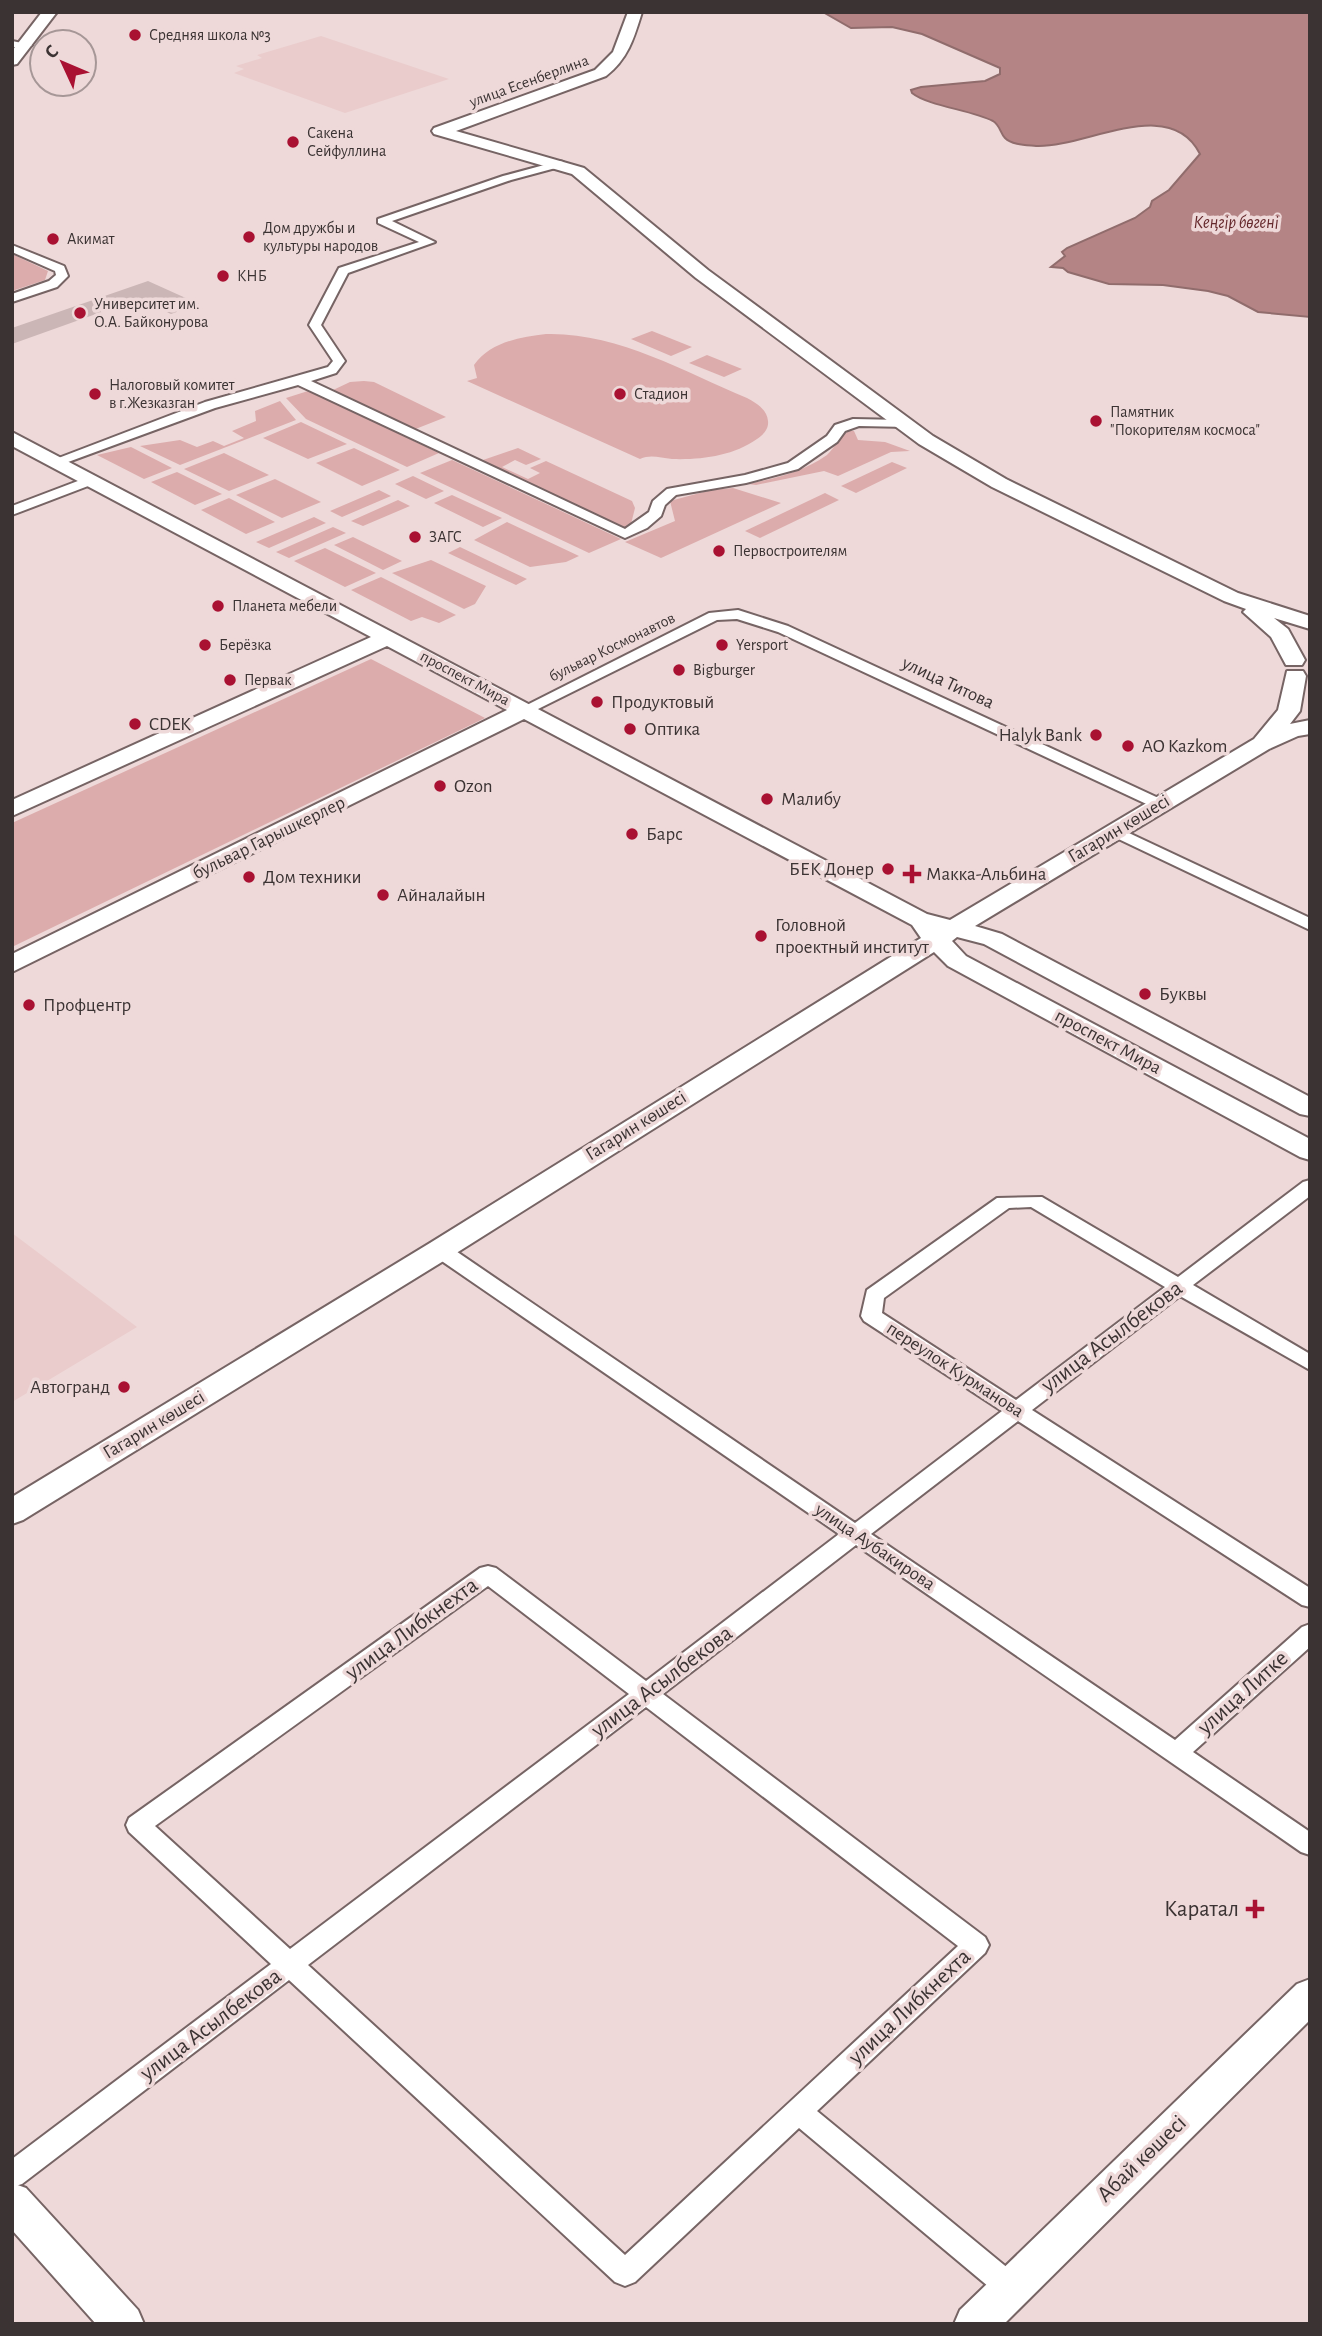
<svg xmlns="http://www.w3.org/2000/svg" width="1322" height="2336" font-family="'Alegreya Sans',sans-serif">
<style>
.built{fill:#eacccc}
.green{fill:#dcacac}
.water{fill:#b48485;stroke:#906c6c;stroke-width:2}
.building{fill:#cbb6b6}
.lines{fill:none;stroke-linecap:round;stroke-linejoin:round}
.street-casing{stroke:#766464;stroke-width:4}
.secondary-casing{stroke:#766464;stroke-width:4}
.street{fill:#fff;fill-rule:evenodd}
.secondary{fill:#fff;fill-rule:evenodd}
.poi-dot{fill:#a91132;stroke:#eed9d9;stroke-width:2.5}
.labels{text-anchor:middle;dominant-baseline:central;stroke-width:7;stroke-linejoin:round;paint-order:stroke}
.far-poi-label{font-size:16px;fill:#3b3333;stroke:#eed9d9;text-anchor:start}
.far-street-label{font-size:16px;fill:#3b3333;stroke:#eed9d9}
.far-water-label{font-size:18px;font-style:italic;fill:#66292d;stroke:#eed9d9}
.street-label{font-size:19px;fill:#3b3333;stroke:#eed9d9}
.poi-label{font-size:19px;fill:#3b3333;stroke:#eed9d9;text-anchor:start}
.near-street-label{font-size:23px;fill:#3b3333;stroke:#eed9d9}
.near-poi-label{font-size:23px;fill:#3b3333;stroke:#eed9d9;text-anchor:end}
</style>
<rect width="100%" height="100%" fill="#eed9d9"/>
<!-- built -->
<path class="built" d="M321,36l128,43 -104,34 -111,-40 10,-4 -8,-3 26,-8 -5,-3z
M12,1233l125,94 -125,75z"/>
<!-- green -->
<path class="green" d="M12,254l36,17 -3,9 -33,11z
M652,331l40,16 -21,9 -40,-17z
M546,334c70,-2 137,37 201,64 9,5 20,11 21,23 1,8 -5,14 -11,18 -24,17 -56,21 -85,20 -12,-1 -21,-5 -32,0l-173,-78 10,-3 -3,-13c16,-23 46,-28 72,-31z
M707,355l35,14 -18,8 -35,-14z
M364,381l10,1 72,35 -33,13 -82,-39 19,-9z
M308,391h6l126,60 -45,-19 44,21 -32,14 -101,-48 -20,-21z
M280,401l16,19 -116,45 -40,-19 40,-6 17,7 16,-6 11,5 20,-8 -12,-7 24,-10 -1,-10z
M301,422l46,22 -39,15 -45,-21z
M849,431h5l4,9 27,2 25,9 -19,1 -53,24 -14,-5 -68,14 -8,-1c28,-6 55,-12 79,-29 8,-7 13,-20 22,-24z
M131,447l41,21 -28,11 -47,-24z
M354,448l46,22 -38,16 -46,-23z
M518,448l23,11 -15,6 -11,-5 -13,7 26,12 12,-6 -10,-5 16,-7 86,40 3,7 -5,20 -6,2 -141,-67v-3z
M224,453l45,22 -40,16 -45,-22z
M452,460l169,79 -32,14 -169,-80z
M892,462l15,6 -51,25 -15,-7z
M177,472l45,22 -27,11 -44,-23z
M413,476l31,15 -18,8 -31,-15z
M275,479l46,23 -39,16 -46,-23z
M733,488l48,15 -120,55 -36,-16 50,-21 -5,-20 41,-11z
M379,490l12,6 -49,21 -12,-6z
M825,493l14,7 -79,38 -15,-7z
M452,495l50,23 -19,9 -49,-24z
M229,498l46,24 -29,12 -45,-24z
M398,500l12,6 -47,20 -12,-5z
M314,517l12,6 -57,25 -13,-6z
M507,522l72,34 -13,6 -36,5 -56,-27z
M333,527l13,6 -57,25 -13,-6z
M353,537l49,24 -19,9 -49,-25z
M460,547l67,32 -11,6 -68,-32z
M325,548l51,25 -31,14 -51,-26z
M431,560l55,26 -11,18 -11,5 -72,-36z
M381,577l75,38 -17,8 -17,-6 -11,4 -60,-31z
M371,659l114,59 -473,229v-124z"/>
<!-- water -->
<path class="water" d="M823,12h487v305l-52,-5 -30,-16 -20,-5 -45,-6 -54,-1 -41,-12 -5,-4 -12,-1 14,-11 -3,-4 5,-4 68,-30 15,-11 2,-6 17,-11 31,-36c-30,-60 -114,-6 -164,-8 -9,-1 -24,-1 -31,-8 -5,-5 -5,-13 -12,-17 -21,-11 -65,-15 -81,-28l-1,-3 10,-3 64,-6 15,-7v-6l-78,-34 -30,-7 -41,1z"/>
<!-- building -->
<path class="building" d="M148,281l51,23 -28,10 -33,-15 -126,45v-16z"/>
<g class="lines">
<!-- street casing -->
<g class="street-casing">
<path id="street" d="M12,41l20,4 -5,3 -15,-1z
M559,161l4,1v4l-52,14 -119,41 43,21 -87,31 -27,52 24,36 -9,12 -25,8 314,148 24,-17 4,-11 14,-12 78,-14 43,-12 39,-27 8,-11 18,-6 50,1 5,1v6l-49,-1 -14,5 -8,11 -39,27 -52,14 -70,12 -11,10 -4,11 -14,12 -22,10 -327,-153 -83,23 -155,57h-10l-2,-3 157,-60 123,-35 5,-6 -24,-36 30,-57 80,-26 -41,-19v-4l125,-43z
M12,245l52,21 4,10 -11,11 -45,15v-8l37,-13 7,-6 -1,-4 -43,-19z
M91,476l7,4 -2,3 -84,32v-9z
M738,610l50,16 379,176 2,3 -8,5 -6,-2 -377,-176 -41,-13 -20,1 -187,93h-10l-3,-3 192,-97z
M1114,826l196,92v12l-202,-96 -2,-3 2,-3z
M1310,1180v16l-117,89 117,69v16l-130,-74 -148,114 278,178v19l-8,-2 -284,-184 -147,113 304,206 127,-113 8,-3v23l-117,105 117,80v23l-9,-3 -445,-307 -193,149 322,243 4,8 -4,8 -168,158 204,168 4,9 -4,9 -10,4 -10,-4 -202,-169 -164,154 -10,4 -10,-4 -326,-302 -267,204 -10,3v-28l259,-195 -142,-132 -3,-7 3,-7 351,-250 8,-2 8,2 150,113 193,-147 -406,-279 -3,-5 3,-5h14l408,278 147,-112 -138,-90 -3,-5 6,-26 130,-92 45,-1 136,80 125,-95zM1031,1207l134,80 -149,113 -134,-87 2,-15 125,-90zM488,1586l141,108 -339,255 -135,-123zM646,1707l312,239 -333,309 -317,-290z"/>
</g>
<!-- secondary casing -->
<g class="secondary-casing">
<path id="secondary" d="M42,12h15l-40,52 -5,1v-14z
M628,12h14c-8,26 -14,47 -36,64l-150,55 128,37 124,102 225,166 73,43 232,114 72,23v13l-36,-11 14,11 17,31 -3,5h-16l-15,-28 -28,-25 3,-3 -22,-8 -232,-114 -73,-43 -223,-166 -124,-104 -138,-40 -2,-3 2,-3 161,-58 18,-18z
M12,432l915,482 23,6 304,-181 24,-29 9,-39h16l3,5 -6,35 -10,13 20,-4v14l-12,2 -29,13 -294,177 27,8 308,163v19l-10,-2 -316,-170 -27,-7 -5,4 14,15 344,183v21l-10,-3 -352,-191 -14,-14 -484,305 -427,263 -11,4v-27l418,-254 491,-305 -9,-13 -388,-206 -512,253v-18l495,-244 -120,-64 -375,170v-16l359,-163 -359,-191z
M1310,1979v41l-306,304h-50l6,-14 337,-326z
M12,2183l14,5 112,122 6,14h-48l-84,-94z"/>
</g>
<!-- street -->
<use href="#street" class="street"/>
<!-- secondary -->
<use href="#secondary" class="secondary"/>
</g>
<!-- markers -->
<g class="poi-dot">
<circle cx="135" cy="35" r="7"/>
<circle cx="293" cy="142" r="7"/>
<circle cx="249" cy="237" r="7"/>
<circle cx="53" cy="239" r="7"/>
<circle cx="223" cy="276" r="7"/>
<circle cx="80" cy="313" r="7"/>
<circle cx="95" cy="394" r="7"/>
<circle cx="620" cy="394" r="7"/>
<circle cx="1096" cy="421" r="7"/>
<circle cx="415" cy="537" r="7"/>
<circle cx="719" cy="551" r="7"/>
<circle cx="218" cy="606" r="7"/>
<circle cx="205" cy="645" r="7"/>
<circle cx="722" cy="645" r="7"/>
<circle cx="679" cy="670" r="7"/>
<circle cx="230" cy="680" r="7"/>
<circle cx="597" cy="702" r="7"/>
<circle cx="135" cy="724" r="7"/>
<circle cx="630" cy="729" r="7"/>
<circle cx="1096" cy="735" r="7"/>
<circle cx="1128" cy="746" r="7"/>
<circle cx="440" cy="786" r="7"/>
<circle cx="767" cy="799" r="7"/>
<circle cx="632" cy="834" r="7"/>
<circle cx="888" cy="869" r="7"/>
<path d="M908.5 863.5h7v7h7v7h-7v7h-7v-7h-7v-7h7z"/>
<circle cx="249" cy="877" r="7"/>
<circle cx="383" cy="895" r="7"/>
<circle cx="761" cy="936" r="7"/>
<circle cx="1145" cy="994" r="7"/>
<circle cx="29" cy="1005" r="7"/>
<circle cx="124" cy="1387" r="7"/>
<path d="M1251.5 1898.5h7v7h7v7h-7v7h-7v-7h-7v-7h7z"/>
</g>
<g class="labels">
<!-- far-poi labels -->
<g class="far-poi-label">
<text x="149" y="35">Средняя школа №3</text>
<text x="307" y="133">Сакена<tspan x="307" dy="18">Сейфуллина</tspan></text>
<text x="263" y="228">Дом дружбы и<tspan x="263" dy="18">культуры народов</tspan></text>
<text x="67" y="239">Акимат</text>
<text x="237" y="276">КНБ</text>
<text x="94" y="304">Университет им.<tspan x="94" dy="18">О.А. Байконурова</tspan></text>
<text x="109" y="385">Налоговый комитет<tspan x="109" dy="18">в г.Жезказган</tspan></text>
<text x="634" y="394">Стадион</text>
<text x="1110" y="412">Памятник<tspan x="1110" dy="18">"Покорителям космоса"</tspan></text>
<text x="429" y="537">ЗАГС</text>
<text x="733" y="551">Первостроителям</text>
<text x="232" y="606">Планета мебели</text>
<text x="219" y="645">Берёзка</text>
<text x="736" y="645">Yersport</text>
<text x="693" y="670">Bigburger</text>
<text x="244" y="680">Первак</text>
</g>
<!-- far-street labels -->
<g class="far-street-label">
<text transform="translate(529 81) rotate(-20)">улица Есенберлина</text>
<text transform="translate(612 647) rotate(-26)">бульвар Космонавтов</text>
<text transform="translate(465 678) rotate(28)">проспект Мира</text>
</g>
<!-- far-water labels -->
<g class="far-water-label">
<text x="1236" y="223">Кеңгір бөгені</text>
</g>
<!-- street labels -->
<g class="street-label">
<text transform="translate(948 683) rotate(25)">улица Титова</text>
<text transform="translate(1119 829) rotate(-31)">Гагарин көшесі</text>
<text transform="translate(269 838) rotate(-26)">бульвар Гарышкерлер</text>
<text transform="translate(1108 1042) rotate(28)">проспект Мира</text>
<text transform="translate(636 1126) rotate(-32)">Гагарин көшесі</text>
<text transform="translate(955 1370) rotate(33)">переулок Курманова</text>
<text transform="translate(154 1425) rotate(-31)">Гагарин көшесі</text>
<text transform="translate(875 1547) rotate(34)">улица Аубакирова</text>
</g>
<!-- poi labels -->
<g class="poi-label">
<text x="611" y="702">Продуктовый</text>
<text x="149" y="724">CDEK</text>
<text x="644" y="729">Оптика</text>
<text x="1082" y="735" text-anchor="end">Halyk Bank</text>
<text x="1142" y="746">AO Kazkom</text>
<text x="454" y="786">Ozon</text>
<text x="781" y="799">Малибу</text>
<text x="646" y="834">Барс</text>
<text x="874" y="869" text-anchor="end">БЕК Донер</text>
<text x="926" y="874">Макка-Альбина</text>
<text x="263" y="877">Дом техники</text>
<text x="397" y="895">Айналайын</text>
<text x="775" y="925">Головной<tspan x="775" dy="22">проектный институт</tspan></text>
<text x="1159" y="994">Буквы</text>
<text x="43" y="1005">Профцентр</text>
<text x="110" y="1387" text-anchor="end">Автогранд</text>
</g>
<!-- near-street labels -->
<g class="near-street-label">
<text transform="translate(1112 1337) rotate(-37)">улица Асылбекова</text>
<text transform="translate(412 1629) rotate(-36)">улица Либкнехта</text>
<text transform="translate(662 1682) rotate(-37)">улица Асылбекова</text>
<text transform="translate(1243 1693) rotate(-42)">улица Литке</text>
<text transform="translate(910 2007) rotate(-43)">улица Либкнехта</text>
<text transform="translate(211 2025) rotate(-37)">улица Асылбекова</text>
<text transform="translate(1142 2159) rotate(-44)">Абай көшесі</text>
</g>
<!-- near-poi labels -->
<g class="near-poi-label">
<text x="1239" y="1909">Каратал</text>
</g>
</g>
<!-- border -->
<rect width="1322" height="2336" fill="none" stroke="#3b3333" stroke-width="28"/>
<!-- north arrow -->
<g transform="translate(63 63) rotate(314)"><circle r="33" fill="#eed9d9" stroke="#a69797" stroke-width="2"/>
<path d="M0-5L12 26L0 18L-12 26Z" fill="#a91132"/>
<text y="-10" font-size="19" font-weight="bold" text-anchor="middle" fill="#3b3333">С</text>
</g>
</svg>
